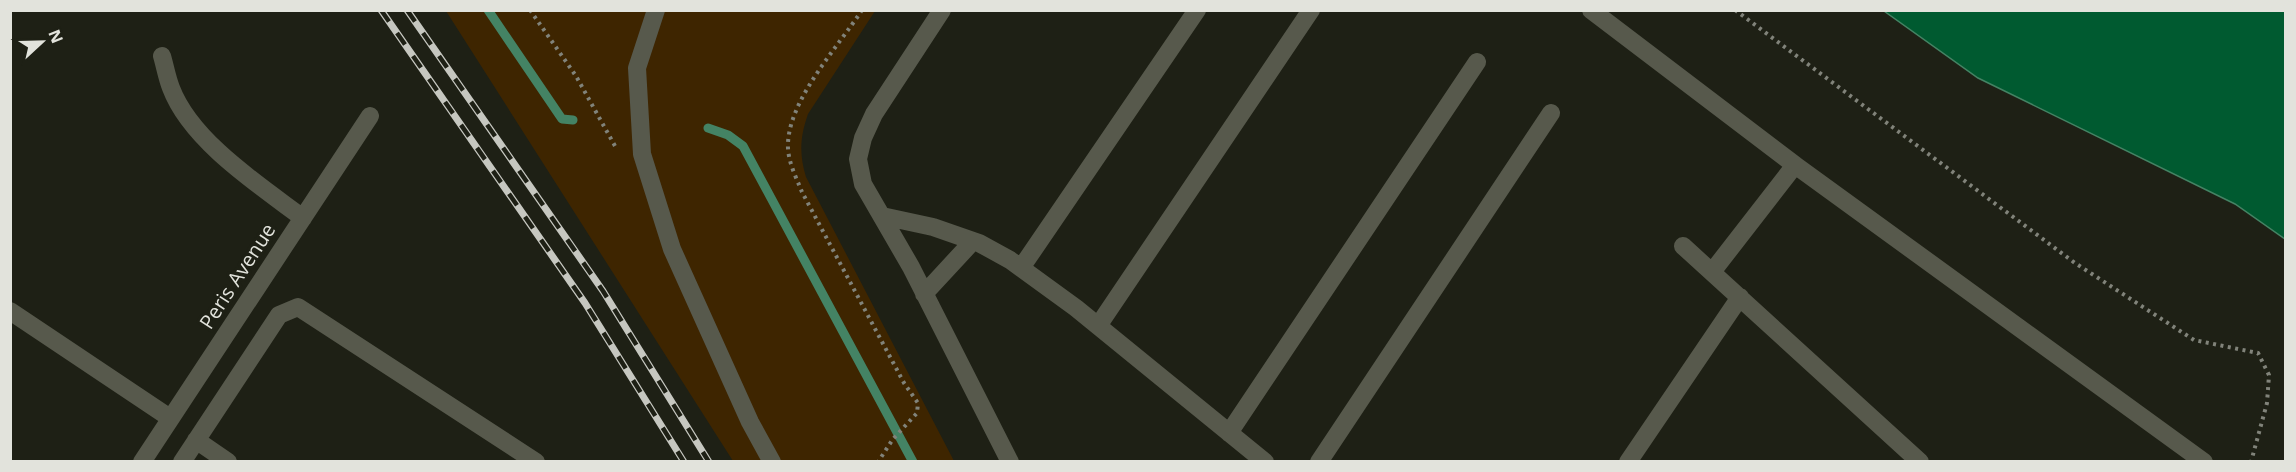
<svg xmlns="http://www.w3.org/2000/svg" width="2296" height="472" font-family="'Open Sans',sans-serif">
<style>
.green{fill:#3e2500}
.water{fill:#005a30;stroke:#448364;stroke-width:1.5}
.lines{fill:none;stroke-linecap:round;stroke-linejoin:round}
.stream{stroke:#448364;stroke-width:9}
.path{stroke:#81837a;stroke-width:4;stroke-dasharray:3 4.5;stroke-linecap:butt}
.minor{stroke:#57594c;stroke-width:18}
.rail-casing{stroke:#c6c7c0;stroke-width:7}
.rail{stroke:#1e2015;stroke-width:4.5;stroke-dasharray:14;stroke-linecap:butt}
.labels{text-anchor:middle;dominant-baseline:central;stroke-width:6;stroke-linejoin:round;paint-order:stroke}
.street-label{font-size:20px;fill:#e2e3dc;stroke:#1e2015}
</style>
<rect width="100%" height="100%" fill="#1e2015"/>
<!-- green -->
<path class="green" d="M446,11h429l-67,103c-8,23 -9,40 -2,63l148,284h-221z"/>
<!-- water -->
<path class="water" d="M1884,11h401v228l-50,-35 -257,-126z"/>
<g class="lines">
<!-- stream -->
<path class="stream" d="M488,10l74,109 11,1
M708,128l20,7 15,11 170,316"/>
<!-- path -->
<path class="path" d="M530,10l46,66 39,70
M862,10c-24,37 -72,88 -74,133 -1,17 8,34 14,49l102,191 14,20 -1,10 -24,26 -15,23
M1735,10l340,253 119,77 64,13 11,22 -2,28 -16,59"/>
<!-- minor -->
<path class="minor" d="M656,10l-19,58 5,86 30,95 78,173 22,40
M942,10l-68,104 -11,24 -5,21 5,25 48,83 99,195
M1591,10l204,155
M162,56c3,10 5,22 9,32 20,53 88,97 132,130
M882,216l51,11 46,16 31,17 66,48 189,154
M1683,246l237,216
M1021,268l176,-258
M1712,272l83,-107 409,297
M924,294l49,-53
M10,311l160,107
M1098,326l213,-316
M1229,433l248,-371
M196,440l32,22
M142,462l228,-346
M182,462l97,-147 19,-8 238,155
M1319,462l232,-349
M1628,462l112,-165"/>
<!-- rail casing -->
<g class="rail-casing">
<path id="rail" d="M381,10l204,293 99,159
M407,10l196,281 106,171"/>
</g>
<!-- rail -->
<use href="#rail" class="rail"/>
</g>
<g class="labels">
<!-- street labels -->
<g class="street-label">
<text transform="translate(237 276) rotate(-57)">Peris Avenue</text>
</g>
</g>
<!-- border -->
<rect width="2296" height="472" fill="none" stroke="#e2e3dc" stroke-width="24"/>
<!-- north arrow -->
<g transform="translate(42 42) rotate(68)" stroke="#1e2015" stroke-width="4.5" paint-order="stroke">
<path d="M0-4.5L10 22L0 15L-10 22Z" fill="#e2e3dc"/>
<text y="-9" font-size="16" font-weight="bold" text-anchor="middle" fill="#e2e3dc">N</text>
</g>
</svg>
